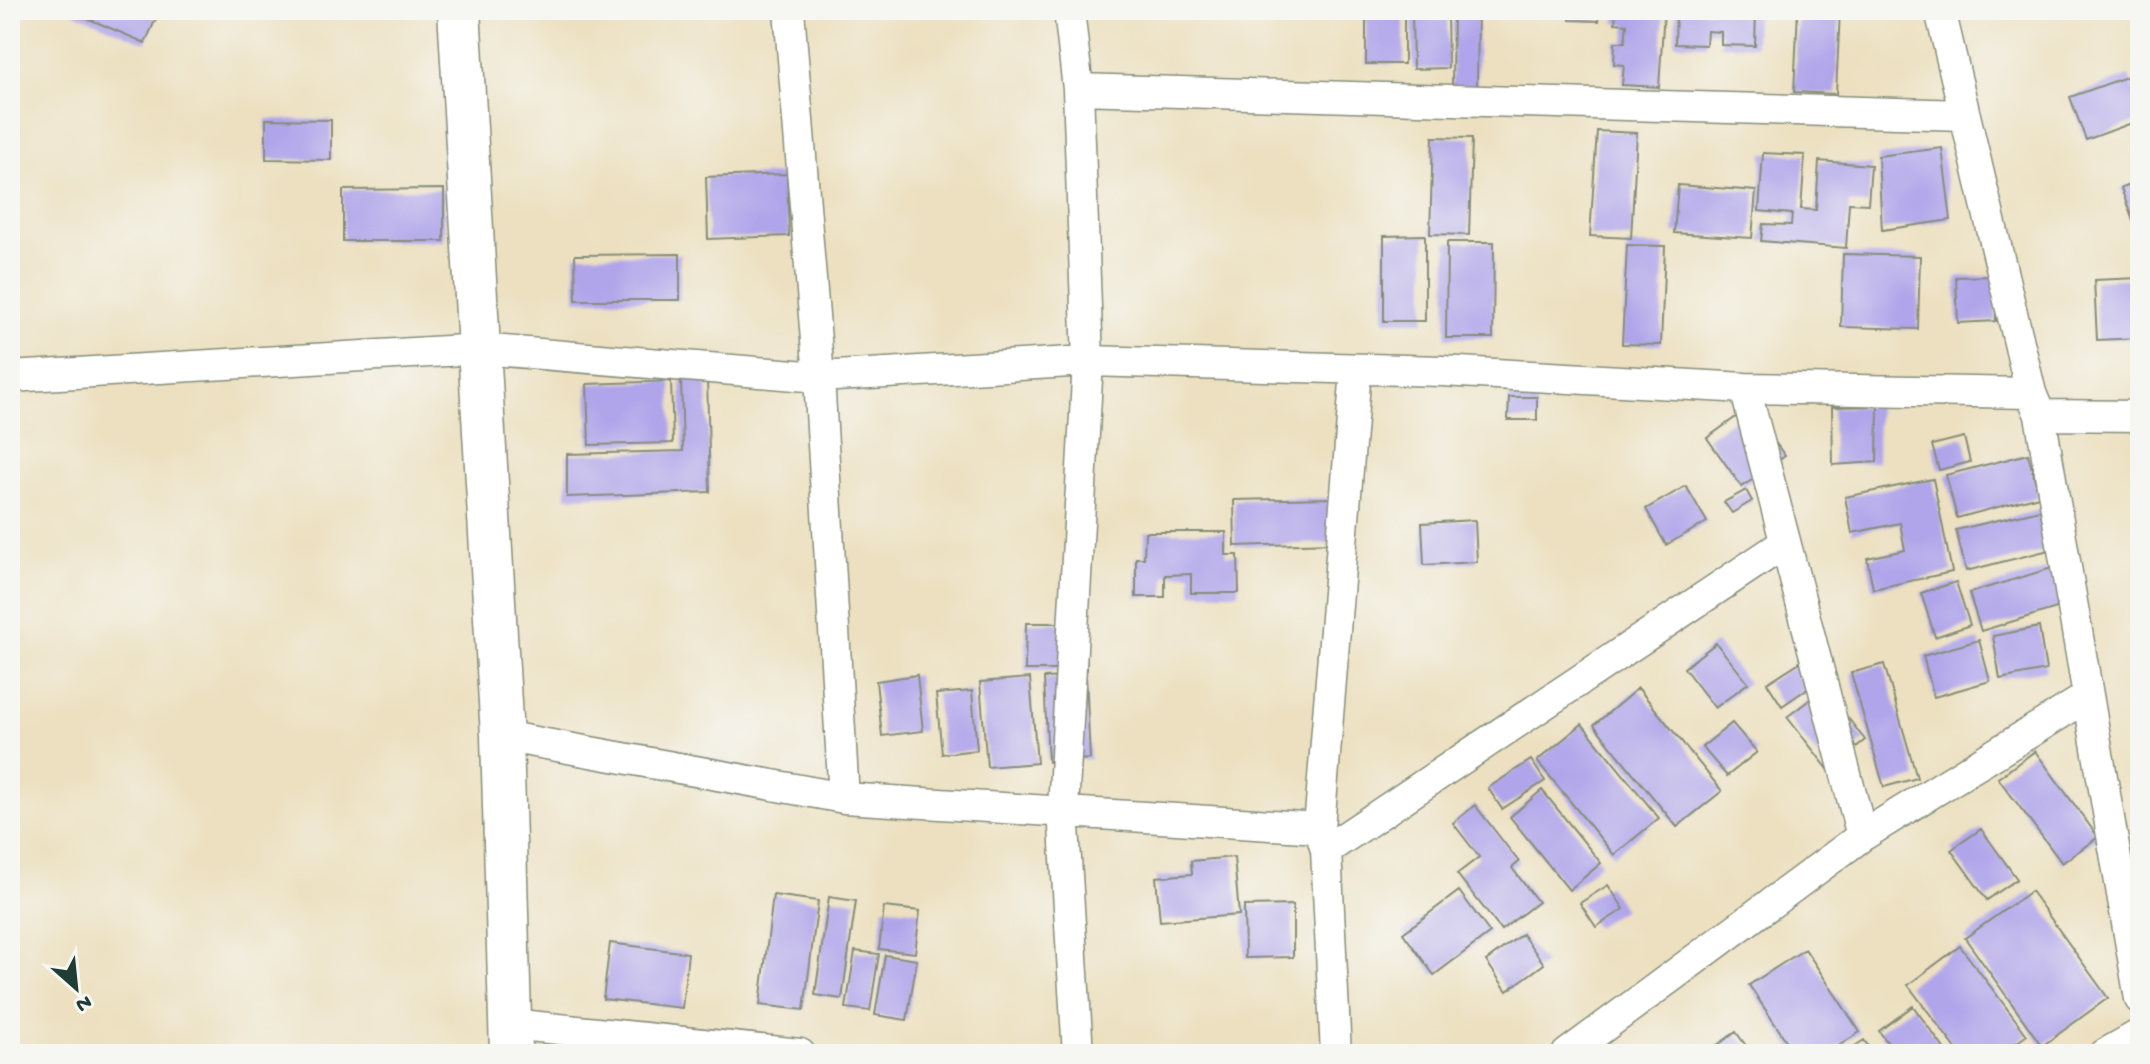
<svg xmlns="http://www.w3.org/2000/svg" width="2150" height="1064" font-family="'Gochi Hand',sans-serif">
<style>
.building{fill:#b0a5ea}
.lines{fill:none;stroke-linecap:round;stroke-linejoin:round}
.street-casing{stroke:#868e7a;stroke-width:33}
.secondary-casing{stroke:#868e7a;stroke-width:45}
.street{stroke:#fff;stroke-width:30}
.secondary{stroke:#fff;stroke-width:42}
</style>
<rect width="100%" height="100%" fill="#f6f6f2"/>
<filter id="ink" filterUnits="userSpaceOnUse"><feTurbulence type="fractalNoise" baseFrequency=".0125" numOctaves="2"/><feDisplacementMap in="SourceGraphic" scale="16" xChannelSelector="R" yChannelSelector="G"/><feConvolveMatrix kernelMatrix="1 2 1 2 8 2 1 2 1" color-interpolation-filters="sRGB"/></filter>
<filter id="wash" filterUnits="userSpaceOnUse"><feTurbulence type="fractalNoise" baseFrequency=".006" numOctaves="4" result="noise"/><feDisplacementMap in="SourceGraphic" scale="32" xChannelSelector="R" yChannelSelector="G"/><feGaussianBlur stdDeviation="1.8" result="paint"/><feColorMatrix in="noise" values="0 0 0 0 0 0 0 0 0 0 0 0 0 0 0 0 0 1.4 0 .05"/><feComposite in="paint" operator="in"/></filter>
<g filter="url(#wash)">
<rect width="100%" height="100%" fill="#ece0c0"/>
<g id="blocks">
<!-- building -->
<path class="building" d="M68,10h81l9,4 -13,29z
M1366,10h38v54h-38z
M1412,10h35l1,58 -35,1z
M1453,10h25l-1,76h-25z
M1570,10h30l-1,11 -29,-1z
M1616,10h48l-5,77 -37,-2 2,-20 -10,-1 1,-22h10l2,-18 -12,-1z
M1676,10h80l-1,36 -34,-1v-13l-14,-1 -1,14 -31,-1z
M1798,10h42l-4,84 -42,-2z
M2129,76l11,30v14l-54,20 -16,-43z
M266,119l65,1v40l-65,-1z
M1597,131l40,2 -6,105 -41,-2z
M1433,137l39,1 -3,97 -39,-1z
M1942,148l9,72 -69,10 -4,-74z
M1763,153l42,2 -4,54 15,1 3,-49 52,4 -3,39 -19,-1 -3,45 -85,-7 2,-17 28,1 1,-11 -33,-3z
M787,174l2,62 -81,3 -2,-62z
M2140,181v47l-4,1 -15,-41z
M1678,185l78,6 -4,47 -78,-5z
M444,189v52h-101v-51z
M1425,235v86h-41v-85z
M1447,242h47l-1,96h-47z
M1627,245l38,1 -4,99 -39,-1z
M680,254v46h-104l-1,-45z
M1843,254l77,2 -2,73 -77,-2z
M1995,276l1,45 -38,2 -2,-46z
M2140,278v60l-43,2 -3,-60z
M707,378l3,114 -143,5v-43l116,-3 -2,-72z
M671,381l2,62 -84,2 -2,-61z
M1509,397h28v23h-29z
M1878,406l-1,56 -44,3 -1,-58z
M1750,407l35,49 -43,31 -35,-49z
M1964,437l6,25 -31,8 -7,-25z
M2028,454l11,42 -82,22 -11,-43z
M1933,479l19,93 -79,17 -6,-31 38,-8 -5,-27 -48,10 -7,-36z
M1686,486l21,36 -41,23 -20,-36z
M1746,490l6,11 -20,12 -8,-11z
M1332,498v45l-97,3 -1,-46z
M2040,510l9,40 -83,21 -10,-41z
M1475,520l2,42 -53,3 -2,-42z
M1145,532h81v23h12l1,38h-48v-19l-26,1v22h-29v-39h8z
M2052,568l11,38 -82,25 -12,-38z
M1956,582l14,43 -35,12 -14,-44z
M1026,623h61v47h-62z
M2039,627l7,43 -46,9 -7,-43z
M1979,640l11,41 -56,16 -11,-41z
M1716,643l32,40 -33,25 -31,-40z
M1800,662l14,22 -32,22 -15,-23z
M1884,664l33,114 -33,9 -33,-114z
M917,675l6,56 -41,5 -6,-55z
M1086,676l4,83 -42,3 -4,-84z
M1030,678l7,85 -50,4 -7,-85z
M1638,688l84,103 -45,36 -83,-102z
M1825,688l40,52 -37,29 -41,-52z
M972,691l5,59 -35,4 -6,-60z
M1732,723l25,29 -30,24 -25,-29z
M1582,724l77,94 -45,37 -77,-94z
M2035,751l63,86 -36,26 -64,-85z
M1531,760l14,21 -43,28 -14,-21z
M1542,790l59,73 -32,27 -59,-73z
M1475,805l44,57 -7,6 26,34 -37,28 -44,-56 22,-17 -26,-34z
M1981,829l36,50 -30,21 -36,-50z
M1234,857l5,58 -79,6 -4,-44 36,-3 -1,-13z
M1608,885l16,24 -28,18 -16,-24z
M1459,891l31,42 -56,42 -31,-42z
M2031,891l77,107 -66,48 -77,-108z
M773,895l45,6 -14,109 -44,-5z
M829,897l27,4 -14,98 -27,-4z
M1293,905v52l-48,1 -1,-52z
M884,907l36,4 -5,42 -36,-4z
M1522,934l22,30 -37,27 -21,-30z
M610,943l78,10 -6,55 -79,-9z
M1960,946l67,89 -26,19h-41l-52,-69z
M1805,949l55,83 -34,22h-31l-46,-69z
M855,951l24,3 -9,57 -24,-3z
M885,955l32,5 -10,60 -32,-5z
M1913,1006l35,48h-52l-17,-23z
M1736,1032l16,22h-47z
M1864,1040l10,14h-31z"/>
</g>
</g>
<g filter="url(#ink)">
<use href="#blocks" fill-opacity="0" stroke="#868e7a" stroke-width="2"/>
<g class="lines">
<!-- street casing -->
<g class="street-casing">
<path id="street" d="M789,10l30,367 25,421
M1069,10l9,79 10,272 -25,449 15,244
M1940,10l91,383
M1078,89l887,26
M10,377l470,-28 339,28 269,-16 354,10 303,17 286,5 9,22 100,1
M1745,388l117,448
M2040,415l100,584
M502,736l342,62 475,30
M1326,850l459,-307
M510,1024l290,30
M1336,1054l-10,-204 -7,-22 37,-458
M1567,1054l295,-218 225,-139
M2105,1054l35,-20"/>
</g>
<!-- secondary casing -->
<g class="secondary-casing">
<path id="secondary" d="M459,10l43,726 9,318"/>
</g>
<!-- street -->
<use href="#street" class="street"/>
<!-- secondary -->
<use href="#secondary" class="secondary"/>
</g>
</g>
<!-- margin -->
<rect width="2150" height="1064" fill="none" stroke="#f6f6f2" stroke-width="40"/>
<!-- north arrow -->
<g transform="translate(76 988) rotate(153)" stroke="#f6f6f2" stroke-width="6" paint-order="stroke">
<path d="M0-6L14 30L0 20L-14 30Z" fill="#1f3d34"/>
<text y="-12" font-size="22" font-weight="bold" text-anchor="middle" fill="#1f3d34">N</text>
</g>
</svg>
